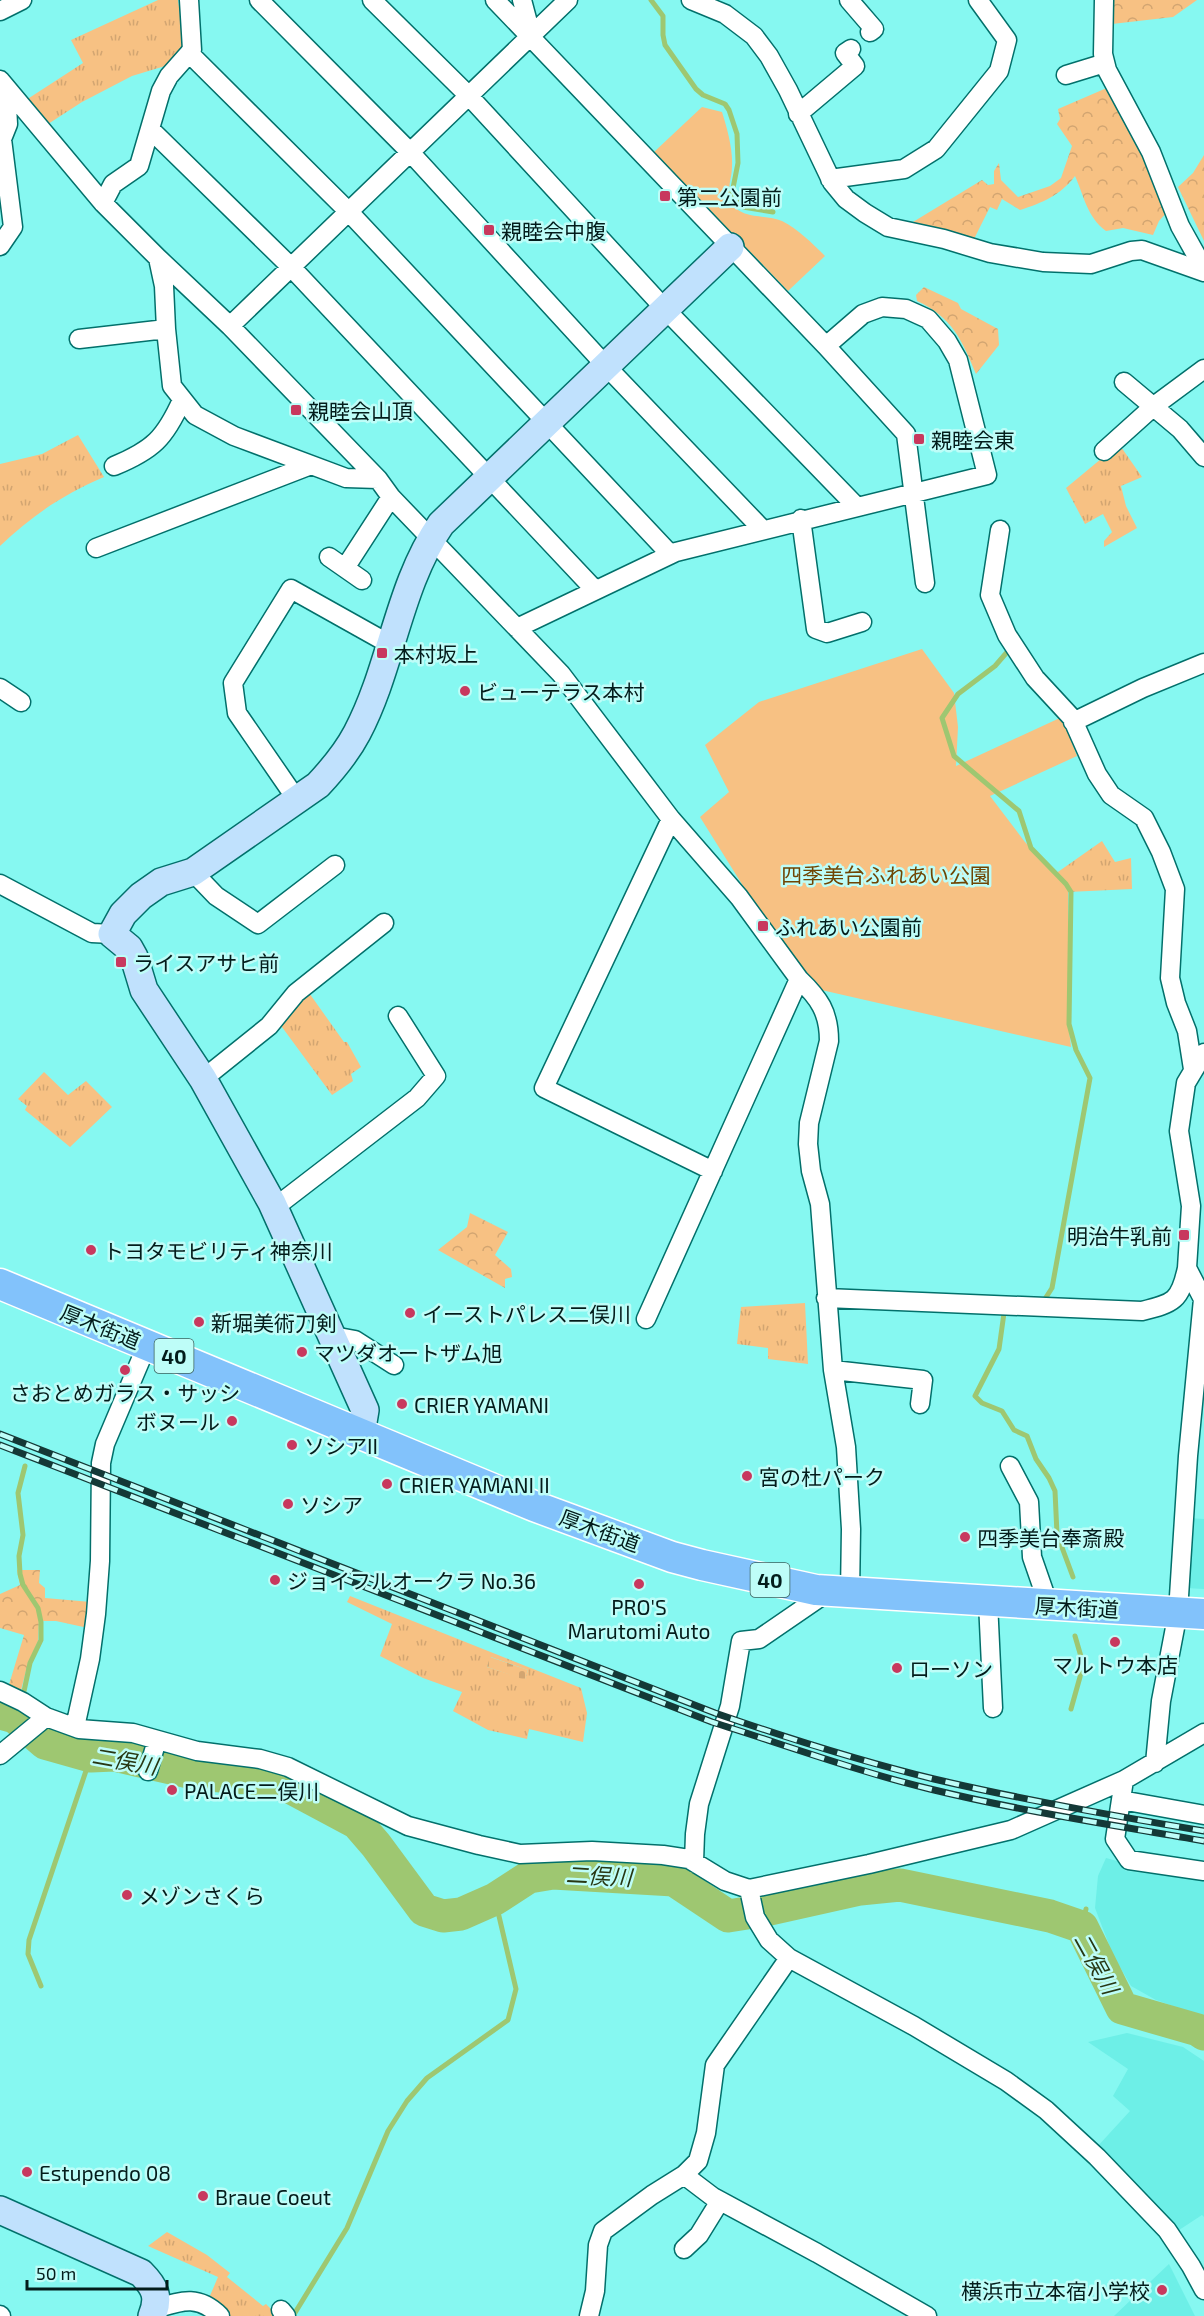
<svg xmlns="http://www.w3.org/2000/svg" width="1204" height="2316" font-family="'Exo 2','Noto Sans JP',sans-serif">
<style>
.built{fill:#6defe7}
.grass{fill:url(#grass-tufts);fill-rule:evenodd}
.forest{fill:url(#forest-crowns)}
.cemetery{fill:url(#cemetery-stones)}
.green{fill:#f7c183}
.lines{fill:none;stroke-linecap:round;stroke-linejoin:round}
.stream{stroke:#9ec771;stroke-width:5}
.river{stroke:#9ec771;stroke-width:33}
.street-casing{stroke:#02706b;stroke-width:21}
.secondary-casing{stroke:#02706b;stroke-width:30}
.primary-casing{stroke:#fff;stroke-width:33}
.street{stroke:#fff;stroke-width:18}
.secondary{stroke:#c0e1fd;stroke-width:27}
.primary{stroke:#82c2fb;stroke-width:30}
.rail-casing{stroke:#143937;stroke-width:7}
.rail{stroke:#befdf8;stroke-width:4.5;stroke-dasharray:14;stroke-linecap:butt}
.poi-dot{fill:#c8385e;stroke:#befdf8;stroke-width:2}
.labels{text-anchor:middle;dominant-baseline:central;stroke-width:5;stroke-linejoin:round;paint-order:stroke}
.shield{fill:#befdf8;stroke:#3b605d;stroke-width:1.5}
.shield-label{font-size:20px;font-weight:bold;fill:#031c1b}
.poi-label{font-size:21px;fill:#031c1b;stroke:#befdf8;text-anchor:start}
.park-label{font-size:21px;fill:#6f4503;stroke:#befdf8}
.street-label{font-size:21px;fill:#031c1b;stroke:#befdf8}
.water-label{font-size:22px;font-style:italic;fill:#273713;stroke:#befdf8}
</style>
<defs>
<pattern id="grass-tufts" width="24" height="20" patternUnits="userSpaceOnUse" patternTransform="scale(1.5)"><rect width="24" height="20" fill="#f7c183"/><path d="M3 7l-1-3M5 7V3M7 7l1-3M15 17l-1-3M17 17v-4M19 17l1-3" fill="none" stroke="#d2a571"/></pattern>
<pattern id="forest-crowns" width="20" height="18" patternUnits="userSpaceOnUse" patternTransform="scale(1.5)"><rect width="20" height="18" fill="#f7c183"/><path d="M2 6a3 3 0 1 1 6 0M12 15a3 3 0 1 1 6 0" fill="none" stroke="#d2a571"/></pattern>
<pattern id="cemetery-stones" width="16" height="16" patternUnits="userSpaceOnUse" patternTransform="scale(1.5)"><rect width="16" height="16" fill="#f7c183"/><path d="M2 7V4a2 2 0 0 1 4 0v3zM10 15v-3a2 2 0 0 1 4 0v3z" fill="#d2a571"/></pattern>
</defs>
<rect width="100%" height="100%" fill="#86f8f1"/>
<!-- built -->
<path class="built" d="M1188,1518l16,1v70l-19,-1z
M1106,1858l11,3 9,10 78,9v137l-48,-17 -25,-14 -18,-31 -18,-47 3,-32z
M1127,2033l56,14 21,14v156l-2,-2 -26,17 -79,-85 33,-36 -17,-15 15,-27 -40,-27z
M1169,2264l26,52h-81z"/>
<!-- grass -->
<path class="grass" d="M158,0h20l6,44 -19,22 -33,10 -50,26 -37,24 -19,-26 57,-37 -12,-23z
M78,435l26,42c-42,18 -71,38 -104,69v-82l42,-10z
M1119,444l23,33 -21,9 5,20 11,22 -33,19v-6l8,-9 -9,-18 -18,10 -19,-36z
M1102,841l13,21 16,-4 1,31 -64,3v-5l-13,-13z
M307,990l37,52h3l14,25 -10,7 2,7 -21,14 -53,-72z
M44,1072l24,23 18,-14 26,26 -42,40 -45,-37 2,-4 -9,-7z
M805,1303l3,61 -40,-5v-11l-31,-4 4,-37z
M350,1596l231,92 6,25 -4,29 -54,-13 -2,10 -39,-9 -35,-19 9,-19 -39,-14 -43,-22 12,-32 -45,-22zM491,1657l37,13 -3,9 -38,-12z
M167,2232l40,23 23,18 -3,4 36,29 3,-2 5,5 3,-1 5,8h-52l-18,-18 9,-21 -70,-31z"/>
<!-- forest -->
<path class="forest" d="M1113,0h84l-24,17 -61,7z
M1109,87l31,56 28,68 -9,10 -6,14 -30,-7 -17,3c-19,-14 -22,-35 -31,-55 -14,19 -33,27 -55,34l-18,-11 -5,11 -7,-3 -18,36 -64,-18 74,-45 6,5 6,-1v-13l5,-8 2,17 17,17 32,-11 11,-8 11,-32 -15,-22 3,-5 -2,-10z
M1204,155v86l-26,-54 15,-14z
M924,287l34,16 3,6 37,20 1,16 -23,29c-14,-34 -24,-57 -59,-73l-1,-6z
M470,1213l38,19 -13,23 16,14 1,8 -7,2v9l-67,-38 29,-23z
M17,1570h23l-1,13 6,5v10l46,4 -3,26 -32,-7h-17l-1,20 -10,22 -8,31 -12,-6 16,-53 -24,-7v-34l20,-9z"/>
<!-- cemetery -->
<path class="cemetery" d="M490,1657l38,13 -3,10 -38,-13z"/>
<!-- green -->
<path class="green" d="M702,107l20,5c5,16 11,37 10,54 0,14 -6,21 0,36 7,18 35,12 50,19 16,8 30,22 43,35l-37,35 -134,-139z
M922,649l32,44 4,34 -2,39 106,-49 15,39 -87,40 35,46 43,45v134l3,26 -254,-58 -19,-15 -98,-157 29,-25 -24,-47 54,-43z"/>
<g class="lines">
<!-- stream -->
<path class="stream" d="M651,0l12,16v19l2,10 31,44 7,6 22,9 4,6 8,24 1,29 -6,30 4,7 7,7 30,5
M1008,651l-13,15 -37,28 -16,24 12,38 65,55 12,37 35,36 5,8 -2,132 7,26 14,28 -38,210 -9,14
M1004,1313l-5,36 -24,47 7,7 20,8 12,19 13,6 9,23 13,19 6,13 2,43 16,43
M23,1696l7,-33 11,-23v-18l-3,-14 -15,-23 -3,-11 -1,-18 4,-21 -5,-42 7,-27
M1071,1709l9,-32 2,-17 -7,-24
M15,1717l5,-9
M1082,1927l4,-18
M41,1986l-13,-32 1,-14 62,-184
M293,2316l54,-88 41,-97 19,-30 20,-23 81,-58 8,-31 -21,-90"/>
<!-- river -->
<path class="river" d="M0,1713l15,4 30,26 46,13 23,-1 83,19 73,6 14,4 73,39 19,22 48,65 19,6 18,-2 34,-15 34,-22 24,-4 121,7 54,36 38,-6 94,-21 40,-4 150,31 32,11 40,81 76,22 6,4"/>
<!-- street casing -->
<g class="street-casing">
<path id="street" d="M259,0l151,152 196,214 157,164
M372,0l97,96 196,213 191,197
M495,0l331,346 80,88 19,149
M522,0l9,34
M691,0l34,14 29,22 15,20 19,34 44,92 14,17 19,14 23,14 56,12 46,14 53,9 48,2 40,-13 11,-1 62,22
M849,0l25,29 -4,3
M1104,0l-1,54 4,16 44,82 29,74 24,43
M0,11l22,-11
M189,53l160,159 321,342
M1066,75l39,-12
M0,80l103,123 55,55 6,28 2,43 6,57 23,29 39,21 112,42 32,1
M798,114l57,-48 -10,-13 6,-4
M150,129l142,139 303,322
M830,179l74,-10 32,-20 63,-78 8,-31 -29,-40
M103,203l10,-19 26,-18 22,-75 8,-15 23,-26 -3,-50
M0,246l13,-19 -11,-88 6,-15 -2,-36
M158,258l72,68 148,153 13,18 170,177 110,145 68,78 60,82 -153,340
M230,326l338,-326
M79,339l87,-10
M1124,382l56,47 24,28
M1104,451l50,-45 50,-37
M114,466c39,-16 51,-28 68,-66
M801,519l15,110 11,4 35,-11
M1000,530l-10,65 17,40 28,43 37,40 25,56 14,21 33,23 17,34 14,37 -5,89 6,25 11,28 6,38
M96,548l215,-83
M329,557l33,23
M345,568l46,-71
M517,628l159,-76 311,-77 -29,-115 -11,-19 -19,-22 -22,-10 -24,-2 -19,7 -37,32
M0,688l21,14
M1073,722l70,-34 61,-25
M297,800l-60,-87 -4,-30 58,-94 100,56
M671,819l-127,269 169,83
M193,872l23,24 42,28 77,-59
M0,884l92,49 20,1
M799,979c20,19 30,33 30,62l-20,82 -1,21 3,27 9,33 13,166 13,77 5,82 -1,64
M203,1079l66,-53 27,-33 88,-70
M274,1208l143,-110 19,-22 -38,-60
M826,1298l316,13c32,-8 38,-10 45,-43
M333,1336l22,4 39,25
M833,1370l90,10 -3,24
M1010,1466l19,36 3,55 17,49
M988,1602l5,106
M0,1691l23,11 23,15 33,12 54,4 64,18 63,8 28,8 120,59 71,19 41,9 72,-3 71,4 26,4 36,22 24,8 120,-25 142,-34 113,-50 80,-47
M75,1727l15,-68 6,-45 4,-53 1,-98 4,-19 42,-99
M0,1755l46,-38
M1155,1763l6,-62 17,-89 10,-156 15,-157 -16,-31 4,-62 -12,-75 7,-48 18,-30
M148,1771l9,-31
M1124,1780l-9,59 14,21 75,11
M1121,1800l83,15
M694,1862l1,-28 4,-30 31,-98 11,-65 18,-2 70,-48
M749,1889l6,28 14,23 20,18 125,68 92,55 40,29 51,47 70,73 24,36 13,24
M684,2175l29,22 104,56 110,63
M684,2249l15,-14 21,-34
M155,2309c26,-8 43,-15 65,7
M281,2310l5,6
M0,2315l1,1
M589,2316l6,-25 3,-46 5,-14 49,-36 32,-20 14,-14 8,-28 9,-68 74,-107"/>
</g>
<!-- secondary casing -->
<g class="secondary-casing">
<path id="secondary" d="M361,1434l4,-24 -93,-207 -69,-124 -59,-89 -10,-33 -5,-9 -17,-14 11,-20 18,-18 20,-14 32,-10 125,-87c15,-16 29,-33 39,-52 35,-66 41,-147 84,-209l289,-277
M0,2210l141,63c14,14 19,24 11,43"/>
</g>
<!-- primary casing -->
<g class="primary-casing">
<path id="primary" d="M0,1284l534,222 138,51 30,8 114,25 388,24"/>
</g>
<!-- street -->
<use href="#street" class="street"/>
<!-- secondary -->
<use href="#secondary" class="secondary"/>
<!-- primary -->
<use href="#primary" class="primary"/>
<!-- rail casing -->
<g class="rail-casing">
<path id="rail" d="M0,1434l715,279c72,25 145,48 219,66 90,21 180,37 270,52
M0,1445l712,277c73,23 144,49 218,67 90,22 183,36 274,52"/>
</g>
<!-- rail -->
<use href="#rail" class="rail"/>
</g>
<!-- markers -->
<g class="poi-dot">
<rect x="659" y="190" width="12" height="12" rx="3"/>
<rect x="483" y="224" width="12" height="12" rx="3"/>
<rect x="290" y="404" width="12" height="12" rx="3"/>
<rect x="913" y="433" width="12" height="12" rx="3"/>
<rect x="376" y="647" width="12" height="12" rx="3"/>
<circle cx="465" cy="691" r="6"/>
<rect x="757" y="920" width="12" height="12" rx="3"/>
<rect x="115" y="956" width="12" height="12" rx="3"/>
<rect x="1178" y="1229" width="12" height="12" rx="3"/>
<circle cx="91" cy="1250" r="6"/>
<circle cx="410" cy="1313" r="6"/>
<circle cx="199" cy="1322" r="6"/>
<circle cx="302" cy="1352" r="6"/>
<circle cx="125" cy="1370" r="6"/>
<circle cx="402" cy="1404" r="6"/>
<circle cx="232" cy="1421" r="6"/>
<circle cx="292" cy="1445" r="6"/>
<circle cx="747" cy="1476" r="6"/>
<circle cx="387" cy="1484" r="6"/>
<circle cx="288" cy="1504" r="6"/>
<circle cx="965" cy="1537" r="6"/>
<circle cx="275" cy="1580" r="6"/>
<circle cx="639" cy="1584" r="6"/>
<circle cx="1115" cy="1642" r="6"/>
<circle cx="897" cy="1668" r="6"/>
<circle cx="172" cy="1790" r="6"/>
<circle cx="127" cy="1895" r="6"/>
<circle cx="27" cy="2172" r="6"/>
<circle cx="203" cy="2196" r="6"/>
<circle cx="1162" cy="2290" r="6"/>
</g>
<g class="labels">
<!-- shield labels -->
<g class="shield">
<rect x="154.5" y="1339" width="39" height="34" rx="4.5"/>
<rect x="750.5" y="1563" width="39" height="34" rx="4.5"/>
</g>
<g class="shield-label">
<text x="174" y="1356">40</text>
<text x="770" y="1580">40</text>
</g>
<!-- poi labels -->
<g class="poi-label">
<text x="677" y="196">第二公園前</text>
<text x="501" y="230">親睦会中腹</text>
<text x="308" y="410">親睦会山頂</text>
<text x="931" y="439">親睦会東</text>
<text x="394" y="653">本村坂上</text>
<text x="477" y="691">ビューテラス本村</text>
<text x="775" y="926">ふれあい公園前</text>
<text x="133" y="962">ライスアサヒ前</text>
<text x="1172" y="1235" text-anchor="end">明治牛乳前</text>
<text x="103" y="1250">トヨタモビリティ神奈川</text>
<text x="422" y="1313">イーストパレス二俣川</text>
<text x="211" y="1322">新堀美術刀剣</text>
<text x="314" y="1352">マツダオートザム旭</text>
<text x="125" y="1392" text-anchor="middle">さおとめガラス・サッシ</text>
<text x="414" y="1404">CRIER YAMANI</text>
<text x="220" y="1421" text-anchor="end">ボヌール</text>
<text x="304" y="1445">ソシアII</text>
<text x="759" y="1476">宮の杜パーク</text>
<text x="399" y="1484">CRIER YAMANI II</text>
<text x="300" y="1504">ソシア</text>
<text x="977" y="1537">四季美台奉斎殿</text>
<text x="287" y="1580">ジョイフルオークラ No.36</text>
<text x="639" y="1606" text-anchor="middle">PRO'S<tspan x="639" dy="24">Marutomi Auto</tspan></text>
<text x="1115" y="1664" text-anchor="middle">マルトウ本店</text>
<text x="909" y="1668">ローソン</text>
<text x="184" y="1790">PALACE二俣川</text>
<text x="139" y="1895">メゾンさくら</text>
<text x="39" y="2172">Estupendo 08</text>
<text x="215" y="2196">Braue Coeut</text>
<text x="1150" y="2290" text-anchor="end">横浜市立本宿小学校</text>
</g>
<!-- park labels -->
<g class="park-label">
<text x="886" y="874">四季美台ふれあい公園</text>
</g>
<!-- street labels -->
<g class="street-label">
<text transform="translate(101 1326) rotate(22)">厚木街道</text>
<text transform="translate(600 1530) rotate(20)">厚木街道</text>
<text transform="translate(1077 1607) rotate(3)">厚木街道</text>
</g>
<!-- water labels -->
<g class="water-label">
<text transform="translate(125 1760) rotate(10)">二俣川</text>
<text transform="translate(599 1875) rotate(3)">二俣川</text>
<text transform="translate(1097 1963) rotate(61)">二俣川</text>
</g>
</g>
<!-- scale -->
<path d="M27 2280v9h140v-9" fill="none" stroke="#031c1b" stroke-width="3"/>
<text x="36" y="2280" font-size="18" fill="#031c1b" stroke="#befdf8" stroke-width="4.5" paint-order="stroke">50 m</text>
</svg>
